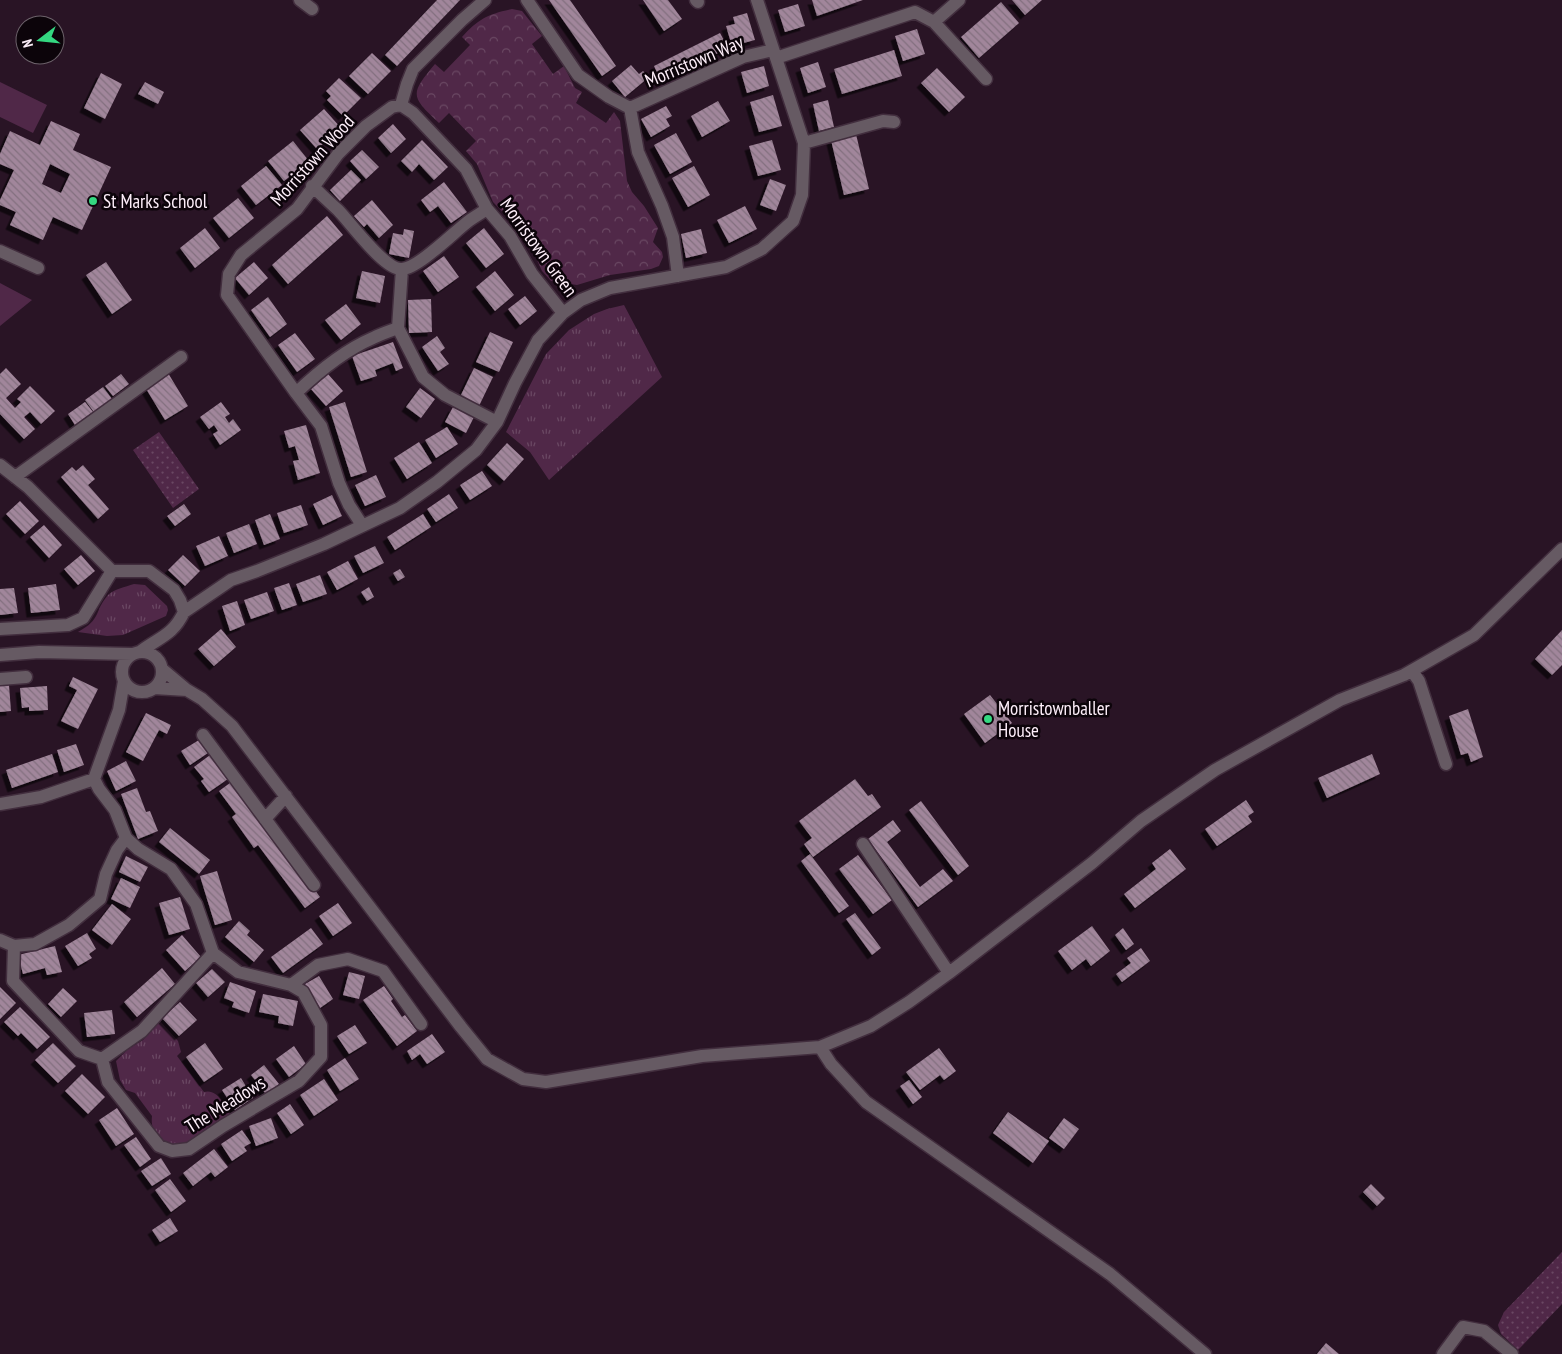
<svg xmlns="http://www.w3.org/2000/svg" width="1562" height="1354" font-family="'PT Sans Narrow',sans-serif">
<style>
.grass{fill:url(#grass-tufts)}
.park{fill:url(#park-crowns)}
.garden{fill:url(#garden-dots)}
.pitch{fill:#502848}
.building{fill:url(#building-back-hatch);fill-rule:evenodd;filter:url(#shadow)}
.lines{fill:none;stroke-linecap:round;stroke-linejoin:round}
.minor-casing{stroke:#422e3e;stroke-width:15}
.minor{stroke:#665a63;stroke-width:12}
.poi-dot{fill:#34d881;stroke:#0c040a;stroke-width:2}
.labels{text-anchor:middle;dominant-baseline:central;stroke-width:5;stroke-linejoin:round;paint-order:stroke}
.street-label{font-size:19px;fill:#fdeef9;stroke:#0c040a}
.poi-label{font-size:19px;fill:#fdeef9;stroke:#0c040a;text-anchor:start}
</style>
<defs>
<pattern id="grass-tufts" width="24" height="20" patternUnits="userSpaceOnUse" patternTransform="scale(1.25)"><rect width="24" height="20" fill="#502848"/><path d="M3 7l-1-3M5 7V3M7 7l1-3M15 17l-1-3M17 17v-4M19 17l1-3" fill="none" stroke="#6a4863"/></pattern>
<pattern id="park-crowns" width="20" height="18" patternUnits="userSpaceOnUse" patternTransform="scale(1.25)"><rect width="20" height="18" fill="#502848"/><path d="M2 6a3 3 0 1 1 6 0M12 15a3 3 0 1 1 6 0" fill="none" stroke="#6a4863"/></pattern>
<pattern id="garden-dots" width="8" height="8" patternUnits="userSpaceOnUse" patternTransform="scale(1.25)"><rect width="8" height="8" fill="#502848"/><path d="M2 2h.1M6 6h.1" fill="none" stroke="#6a4863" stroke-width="1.8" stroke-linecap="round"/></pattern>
<pattern id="building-back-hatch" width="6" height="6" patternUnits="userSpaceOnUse" patternTransform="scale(1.25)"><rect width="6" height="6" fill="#a1869b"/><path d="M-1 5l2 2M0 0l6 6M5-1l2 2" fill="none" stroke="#83707f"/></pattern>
<filter id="shadow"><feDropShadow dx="-4.5" dy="4.5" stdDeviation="0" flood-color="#0009"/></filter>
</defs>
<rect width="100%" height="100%" fill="#291425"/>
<!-- grass -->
<path class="grass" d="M624,305l38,72 -113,103 -19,-28 -24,-20 40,-78 23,-24 25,-16 13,-5z
M134,584l11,1 22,21 1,4 -2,6 -43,19 -16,1 -29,-4c24,-13 16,-21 30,-37 6,-6 17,-8 26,-11z
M160,1021l18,20 3,11 -4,4 27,36c13,-4 21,13 28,23 -4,1 -8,2 -11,4 -19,11 -39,41 -62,18 -6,-6 -8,-12 -7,-21l-17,-23 -9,-3 -6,-10 -4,-19 12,-12 15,-9z"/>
<!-- park -->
<path class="park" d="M512,9l10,2 20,25 -10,8 21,30 11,-8 11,22 7,4 -6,11 30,20 8,-11 6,9 7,60 5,11 12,14 14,22 -5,14 9,10 1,5 -4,9 -8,3 -41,6 -33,10 -26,-4 -9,-10 -14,-30 -9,-12 -26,-27 -16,-38 -11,-13 10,-10 -27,-28 -10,10c-29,-27 -29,-29 -4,-59l9,8 26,-27 -8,-8c16,-18 26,-23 50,-28z"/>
<!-- garden -->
<path class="garden" d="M159,432l40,57 -26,19 -40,-58z
M1562,1252v52l-44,46 -17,-16 -3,-9 6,-13z"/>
<!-- pitch -->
<path class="pitch" d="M0,82l47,23 -14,28 -33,-16z
M0,283l32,17 -32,26z"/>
<!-- building -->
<path class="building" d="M437,0h23l-63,66 -12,-11z
M549,0h21l46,66 -14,10z
M643,0h25l14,19 -18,12z
M812,0h51l-46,16z
M1012,0h30l-17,15z
M1001,2l18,21 -40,35 -18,-21z
M798,4l7,22 -20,6 -7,-22z
M747,13l8,27 -23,6 -6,-20 9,-2 -2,-7z
M917,29l8,25 -22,7 -8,-25z
M720,33l8,15 -67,33 -7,-15z
M894,50l8,26 -60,18 -8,-25z
M372,53l19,18 -23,23 -19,-18z
M818,62l8,25 -18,6 -8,-25z
M631,65l8,9 4,-3 6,6 -24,20 -13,-16z
M764,66l5,20 -22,7 -6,-21z
M937,68l28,29 -16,15 -28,-29z
M101,73l21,11 -17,35 -21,-11z
M339,78l22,20 -18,18 -16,-16 4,-4 -5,-5z
M145,82l19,10 -6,12 -20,-10z
M773,95l9,31 -23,6 -9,-30z
M828,100l6,27 -15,4 -6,-27z
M718,101l12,20 -28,16 -11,-21z
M666,106l6,10 -6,3 4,7 -19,11 -10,-18z
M324,109l17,19 -24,21 -17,-19z
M51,121l29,13 -7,16 38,17 -29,63 -29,-13 -10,23 -33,-15 6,-13 -16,-7v-5l14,-30 -14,-6v-10l10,-23 30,14zM50,164l20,10 -9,19 -19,-9z
M393,124l13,15 -15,14 -13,-15z
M676,133l16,29 -22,12 -16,-29z
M856,134l13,55 -25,6 -13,-55z
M422,140l26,27 -14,13 -15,-16 -7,8 -11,-11z
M772,140l9,30 -23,6 -9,-30z
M293,141l16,20 -25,20 -16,-20z
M362,150l17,17 -13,12 -16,-18z
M266,166l16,19 -26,20 -15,-19z
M694,166l16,29 -22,12 -16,-29z
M351,170l10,10 -21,21 -10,-11z
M770,179l16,6 -10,26 -16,-6z
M444,182l23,30 -16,11 -13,-17 -8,6 -9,-12z
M238,198l16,20 -25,20 -16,-20z
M372,200l21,25 -14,13 -12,-14 -3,3 -10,-11z
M745,206l12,23 -28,14 -12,-23z
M327,216l16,19 -55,49 -16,-19z
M205,228l15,20 -25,20 -15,-20z
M484,228l20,26 -18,14 -20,-25z
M404,229l10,2 -5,27 -20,-4 4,-21 10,2z
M701,229l6,24 -21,5 -5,-24z
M444,256l15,21 -21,15 -15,-21z
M106,262l26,38 -20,14 -26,-39z
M254,262l14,16 -19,17 -14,-17z
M362,271l23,5 -5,27 -24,-5z
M495,271l19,24 -19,16 -19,-24z
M525,296l12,15 -17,14 -12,-16z
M268,297l19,27 -17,13 -19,-27z
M431,299l1,33 -23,1 -1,-33z
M346,304l15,20 -20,16 -16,-20z
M490,332l23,10 -14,30 -23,-10z
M295,333l20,26 -18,13 -19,-27z
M437,336l8,12 -5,4 9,12 -11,7 -16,-24z
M393,342l10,26 -7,3 -3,-8 -18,7 2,6 -16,5 -9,-25z
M6,368l15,16 -15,14 9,10 6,-6 -4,-3 13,-13 25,25 -14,13 -11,-12 -6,5 11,12 -11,10 -24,-25v-40z
M474,368l19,9 -14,29 -19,-9z
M168,373l20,33 -23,14 -20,-33z
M121,374l8,10 -16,12 -8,-10z
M328,374l15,17 -17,15 -15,-17z
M103,387l9,12 -18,13 -9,-12z
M420,388l15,11 -14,19 -15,-11z
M85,402l8,10 -18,13 -7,-11z
M221,402l9,12 -5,3 4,6 4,-4 8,11 -21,15 -7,-11 5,-3 -4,-6 -5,4 -9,-12z
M345,402l22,70 -16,5 -22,-70z
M453,407l21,10 -8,16 -21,-11z
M306,425l14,48 -22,7 -5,-19 6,-1 -4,-14 -6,2 -5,-17z
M447,427l11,17 -22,14 -11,-18z
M419,442l13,21 -25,16 -13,-21z
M507,443l17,16 -20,22 -17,-16z
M83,465l12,14 -7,6 21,24 -11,10 -37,-42 11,-10 4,4z
M482,471l10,15 -22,14 -10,-15z
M376,475l10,22 -21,9 -10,-21z
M449,494l9,14 -22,14 -9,-13z
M332,495l10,21 -19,9 -10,-21z
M20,501l19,20 -14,13 -19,-20z
M184,504l7,10 -16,12 -8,-10z
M301,505l7,20 -24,8 -7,-20z
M270,514l10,25 -16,6 -9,-25z
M423,514l8,13 -36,23 -8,-13z
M249,524l8,20 -23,9 -8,-20z
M44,525l18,20 -13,13 -19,-21z
M219,536l9,20 -23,10 -9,-20z
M375,546l9,17 -21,10 -9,-17z
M81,555l14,16 -17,14 -14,-16z
M183,555l17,16 -15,15 -17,-16z
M348,561l10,18 -21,11 -10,-18z
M400,569l5,8 -7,4 -5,-8z
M320,575l7,19 -24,8 -7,-18z
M289,583l8,22 -15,5 -8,-22z
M56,584l4,26 -29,3 -3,-25z
M369,587l5,10 -7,4 -6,-9z
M14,588l4,25 -18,2v-26z
M267,592l7,19 -23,8 -7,-19z
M237,601l8,24 -15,6 -8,-25z
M221,629l15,18 -22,19 -16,-17z
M1562,630v35l-10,10 -17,-16z
M73,677l25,12 -20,40 -17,-8 16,-31 -8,-4z
M9,685l2,26 -11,1v-26z
M47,686l1,24 -19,1v-4l-7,1 -2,-20z
M990,695l22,28 -27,20 -21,-29z
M1468,709l15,48 -12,5 -3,-9 -7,2 -12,-39z
M146,713l25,12 -4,9 -8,-4 -16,31 -17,-9z
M199,740l9,13 -18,12 -9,-14z
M76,744l8,21 -20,7 -7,-22z
M52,754l6,18 -46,16 -6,-18z
M1372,754l8,20 -53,24 -9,-20z
M210,755l18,24 -19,13 -8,-11 3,-2 -10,-12z
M126,761l10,20 -20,10 -9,-20z
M855,779l13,17 4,-2 9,13 -68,50 -9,-13 8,-6 -13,-17z
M234,780l86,117 -15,11 -47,-63 -4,3 -22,-31 4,-3 -17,-23z
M137,788l9,24 4,-1 8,20 -20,8 -17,-45z
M1246,800l8,12 -6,4 4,6 -35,24 -12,-17z
M921,801l48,65 -11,9 -49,-65z
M893,820l8,11 -14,11 33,45 23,-18 10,12 -35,26 -50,-68z
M170,828l40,32 -11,14 -40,-32z
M1170,849l16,20 -51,39 -11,-14 32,-25 -4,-6z
M810,854l39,52 -10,7 -38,-52z
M858,855l34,45 -19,14 -34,-45z
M126,856l22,11 -8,15 -21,-10z
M217,871l15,49 -17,5 -15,-49z
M121,878l19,9 -10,21 -19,-9z
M180,897l10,32 -21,6 -10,-32z
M338,903l14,20 -19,13 -14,-20z
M112,904l19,15 -19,26 -20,-15z
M855,913l26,35 -9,7 -26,-36z
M239,921l11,10 -3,4 17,15 -10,12 -29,-25z
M1092,926l18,25 -19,15 -5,-7 -14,11 -14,-19z
M311,928l12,16 -40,29 -12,-16z
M1123,928l11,16 -8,6 -11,-15z
M87,933l9,16 -7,5 3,4 -14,8 -13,-20z
M182,935l19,22 -16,14 -19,-21z
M55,946l7,26 -15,3 -2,-7 -22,6 -5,-19z
M1141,948l9,13 -28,21 -6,-8 15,-11 -4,-5z
M162,968l13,16 -38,33 -13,-15z
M212,969l13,13 -17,15 -12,-14z
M349,972l16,4 -6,23 -16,-4z
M319,976l14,23 -13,9 -15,-24z
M230,982l26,9 -7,22 -17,-6 2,-5 -10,-4z
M384,986l9,13 -2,2 11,16 3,-2 12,16 -20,15 -34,-46z
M0,987l16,16 -16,16z
M63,988l14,13 -16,16 -13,-13z
M263,994l35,7 -5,25 -15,-3 1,-7 -20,-4z
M180,1002l17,18 -18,16 -17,-18z
M20,1007l30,30 -13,12 -16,-16 -3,3 -14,-14z
M112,1010l3,24 -28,3 -3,-24z
M355,1025l12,18 -18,11 -12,-18z
M432,1034l13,18 -18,12 -7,-10 -8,6 -5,-9z
M53,1043l23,23 -18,17 -23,-23z
M205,1043l18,26 -19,13 -18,-25z
M294,1046l12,18 -17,13 -13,-18z
M939,1048l17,23 -12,9 -4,-5 -20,15 -14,-18z
M345,1058l14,21 -19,12 -13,-21z
M264,1065l15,19 -13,10 -15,-19z
M82,1074l23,23 -17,17 -23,-23z
M241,1078l12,20 -18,12 -13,-20z
M324,1079l14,21 -24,16 -14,-21z
M909,1080l13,17 -9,7 -13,-18z
M290,1104l14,21 -13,9 -14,-21z
M117,1108l17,26 -18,12 -17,-26z
M1008,1112l41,29 -16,22 -40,-30z
M271,1118l7,20 -22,8 -7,-20z
M1064,1118l15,11 -15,20 -15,-11z
M242,1130l9,13 -7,4 3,4 -15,10 -11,-17z
M136,1137l15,22 -11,8 -16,-22z
M214,1149l14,18 -13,10 -4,-5 -18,14 -10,-13z
M161,1158l10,16 -19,12 -11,-15z
M170,1179l16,22 -15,11 -16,-22z
M1371,1184l14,14 -8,8 -14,-14z
M170,1218l8,13 -18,11 -8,-12z
M1326,1343l13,11h-22z"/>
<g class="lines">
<!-- minor casing -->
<g class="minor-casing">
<path id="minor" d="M300,0l12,9
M527,0l51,75 31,22 21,11 8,44 24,54 11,31 5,39
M696,0l2,2
M934,22l25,-22
M776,58l139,-46 19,10 52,57
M401,105l12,8 53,56 21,40 23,27 22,38 31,39
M401,105l6,-21 6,-15 49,-49 23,-20
M630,108l113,-51 30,-7
M804,143l79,-22 11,1
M312,186c9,8 17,16 26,24 12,12 47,61 64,59 17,-1 53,-38 68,-49 6,-4 11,-7 17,-11
M0,251l38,17
M398,328l4,-59
M296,393l-69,-98 2,-21 12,-19 56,-46 41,-55 28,-28 26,-19 9,-2
M0,465l28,22 84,84h37l25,19 6,10 4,12c-11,23 -24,25 -43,39
M15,477l166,-120
M362,525l-13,-20 -10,-22 -18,-57 -25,-33c22,-21 49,-43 77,-55 8,-4 17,-7 25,-10l25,49 22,18 52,27
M184,612l47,-32 26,-9 67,-27 76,-36 37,-26 39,-32 21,-28 18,-39 23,-43 25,-27 18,-13 29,-12 116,-21 36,-18 31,-28 9,-26 2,-52 -47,-143
M0,629l68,-4 15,-7 29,-47
M122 672a20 20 0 1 1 40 0a20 20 0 1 1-40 0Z
M0,655l39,-3 93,2
M162,669l25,21 15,9 30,27 229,301 26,32 36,20 23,3 156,-26 118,-9 51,-21 38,-24 40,-29 143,-110 49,-42 74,-51 125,-70 64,-25 70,-40 88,-86
M1412,671l7,10 27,83
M0,679l26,-2
M154,688l33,2
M203,735l111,150
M0,804l41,-7 53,-18
M265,819l21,-23
M863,844l86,129
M0,940l14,6 -1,35 66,70 23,8 6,23 51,64 13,5 17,-2 34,-23 76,-45 22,-24v-32l-18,-33 -12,-7 -53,-13 -25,-19 -17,-49 -25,-35 -33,-20 -12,-11 -11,-28 -16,-21 -5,-10 25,-69 5,-29
M14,946l21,-2 34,-19 31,-26 6,-25 11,-24 9,-12
M291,985l27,-20 30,-6 35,12 38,53
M820,1047l11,17 35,38 244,172 95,80
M102,1059l40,-28 71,-78
M1443,1354l20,-27 21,4 28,23"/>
</g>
<!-- minor -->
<use href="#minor" class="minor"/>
</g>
<!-- markers -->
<g class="poi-dot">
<circle cx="93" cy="201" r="5"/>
<circle cx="988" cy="719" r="5"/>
</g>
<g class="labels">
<!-- street labels -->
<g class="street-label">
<text transform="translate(694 61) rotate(-23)">Morristown Way</text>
<text transform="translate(312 160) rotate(-48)">Morristown Wood</text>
<text transform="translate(539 247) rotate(54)">Morristown Green</text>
<text transform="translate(225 1104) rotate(-32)">The Meadows</text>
</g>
<!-- poi labels -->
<g class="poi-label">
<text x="103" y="201">St Marks School</text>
<text x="998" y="708">Morristownballer<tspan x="998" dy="22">House</tspan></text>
</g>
</g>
<!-- north arrow -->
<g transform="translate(40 40) rotate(254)"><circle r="24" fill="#0c040a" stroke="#6c626a"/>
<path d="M0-4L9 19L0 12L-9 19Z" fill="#34d881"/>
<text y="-8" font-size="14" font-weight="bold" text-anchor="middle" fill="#fdeef9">N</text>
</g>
</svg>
